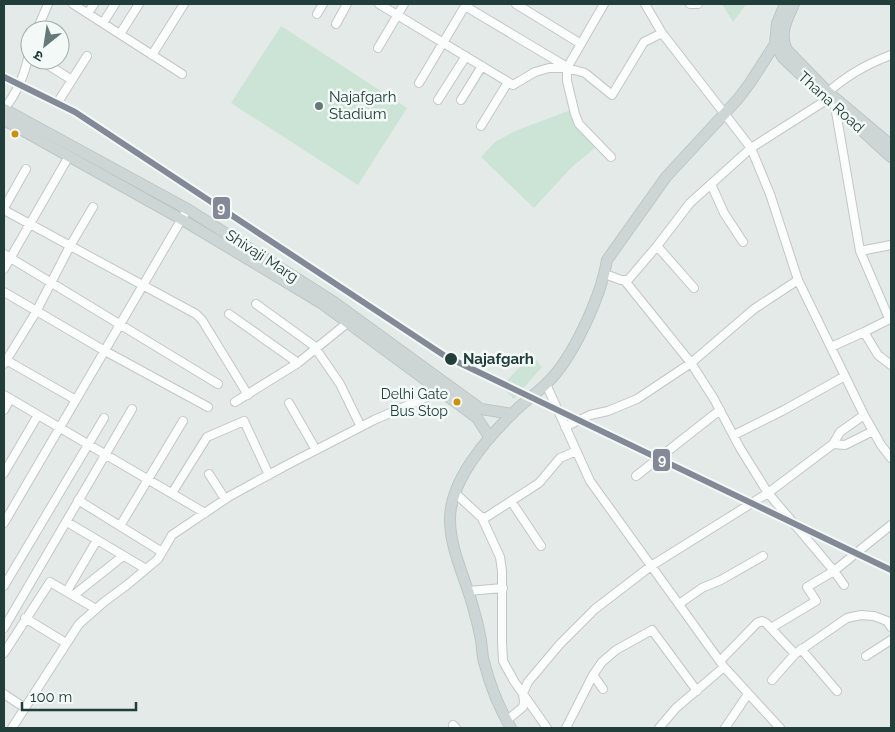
<svg xmlns="http://www.w3.org/2000/svg" width="895" height="732" font-family="Raleway,'Noto Sans Devanagari',sans-serif">
<style>
.green{fill:#cce4d6}
.lines{fill:none;stroke-linecap:round;stroke-linejoin:round}
.minor-casing{stroke:#c1c7c5;stroke-width:10}
.major-casing{stroke:#bcc6c4;stroke-width:12}
.minor{stroke:#fbfcfc;stroke-width:8}
.major{stroke:#cdd6d4;stroke-width:10}
.metro-1-casing{stroke:#f2f9f6;stroke-width:10}
.metro-1{stroke:#838996;stroke-width:6}
.poi-dot{fill:#657a77;stroke:#f2f9f6;stroke-width:2}
.bus-dot{fill:#cc910c;stroke:#f2f9f6;stroke-width:2}
.stop-dot{fill:#213e3a;stroke:#f2f9f6;stroke-width:2}
.labels{text-anchor:middle;dominant-baseline:central;stroke-width:5;stroke-linejoin:round;paint-order:stroke}
.bus-label{font-size:14px;fill:#213e3a;stroke:#f2f9f6;text-anchor:end}
.poi-label{font-size:15px;fill:#213e3a;stroke:#f2f9f6;text-anchor:start}
.street-label{font-size:15px;fill:#213e3a;stroke:#f2f9f6}
.stop-label{font-size:15px;font-weight:bold;fill:#213e3a;stroke:#f2f9f6;text-anchor:start}
.line-badge{stroke:#f2f9f6;stroke-width:2}
.badge-label{font-size:14px;text-anchor:middle;font-weight:bold;fill:#fff}
</style>
<rect width="100%" height="100%" fill="#e4eae8"/>
<!-- green -->
<path class="green" d="M722,4h27l-4,2 -12,16z
M281,26l126,82 -49,77 -127,-82z
M571,110l7,18 17,20 -23,19 -38,41 -53,-51 14,-15 20,-11z
M532,354l10,13 -28,32 -13,-12z"/>
<g class="lines">
<!-- minor casing -->
<g class="minor-casing">
<path id="minor" d="M73,4l109,70
M379,4l134,81 22,-13 14,-4h18l18,5 27,22 32,-53 18,-9
M466,4l-1,2 102,61
M516,4l65,40
M604,4l-37,64v13l8,33 4,10 32,33
M645,4l17,29 89,115 19,46 28,86 66,135 17,30 10,13
M690,4h8
M88,13l6,-9
M317,14l6,-10
M103,23l12,-19
M336,24l11,-20
M37,30l11,-26
M120,34l19,-30
M378,48l26,-44
M152,55l32,-51
M40,60l32,20
M419,83l46,-77
M825,95c19,-18 42,-31 66,-40
M438,100l28,-44
M461,100l21,-34
M58,102l29,-46
M835,106l25,145 28,65v4l-24,12
M4,109c14,-17 22,-38 26,-60
M481,126l27,-44
M711,184l13,29 19,29
M4,208l22,-39
M4,210l192,104 6,6 46,75
M657,246l37,42
M860,251l31,-6
M4,254l214,130
M4,269l65,-113
M605,274l16,6h7l29,-34 33,-43 61,-55 77,-49
M625,281l66,82 23,36 26,49 28,45 66,78 -27,16 9,14 -45,27
M4,292l101,59 103,56
M256,304l61,44
M229,314l69,49
M831,347l33,-15 14,23 13,10
M316,349l24,35 21,43
M6,360l70,40
M4,364l32,-52 34,-66 23,-39
M546,384l44,97 134,186 56,61
M4,395l201,118
M235,402l63,-39 53,-43
M289,403l27,47
M4,410l6,-11
M864,415l-24,17 -7,12 12,1 28,-14
M565,427l25,-12 18,-4 29,-12 54,-36 63,-54 44,-29
M734,435l50,-25 61,-34
M4,473l34,-58
M209,474l16,25
M636,476l84,-66
M172,493l35,-56 37,-16 25,54
M455,493l25,23 5,2 54,-35 21,-25 16,-7
M78,500l84,52
M511,501l30,45
M482,518l18,39 2,14v71l1,19 11,20 33,47
M67,522l79,47
M4,523l180,-308
M120,526l63,-105
M844,585l-10,-14 57,-46
M4,586l100,-168
M67,591l30,-51
M468,591l35,-3
M74,595l49,-39
M679,604l23,-16 19,-8 42,-24
M25,618l41,25
M4,628l128,-219
M801,649l36,42
M4,653l46,-71 46,27
M866,656l25,-16
M720,661l37,-38 5,-2 4,2 29,31 52,-36 14,-3 13,1 13,5 4,6
M772,680l23,-26
M603,689l-10,-14 9,-13 14,-12 36,-20 45,61
M4,694l21,14
M506,721l17,-14 1,-5 -1,-9 5,-11 32,-38 35,-35 56,-43 117,-73 65,-49
M453,725l3,3
M12,728l67,-104 25,-22 23,-17 31,-26 14,-24 58,-39 55,-30 89,-46 69,-30
M566,728l27,-53
M659,728l17,-20 48,-41
M725,728l23,-34"/>
</g>
<!-- major casing -->
<g class="major-casing">
<path id="major" d="M794,4c-7,15 -15,30 -7,46l41,42 63,53
M775,44l8,14 22,21
M4,109l185,101 145,92 147,107 31,5
M845,115l46,42
M4,120l177,99 140,84 156,115 13,20
M511,728c-12,-20 -21,-43 -27,-66 -2,-7 -2,-15 -3,-22 -2,-11 -5,-23 -8,-33 -8,-30 -23,-57 -23,-88 0,-38 36,-80 62,-105 10,-11 23,-19 34,-30 27,-25 55,-88 61,-124l59,-83 72,-78 12,-16 25,-39 2,-21 8,-19"/>
</g>
<!-- minor -->
<use href="#minor" class="minor"/>
<!-- major -->
<use href="#major" class="major"/>
<!-- metro-1 casing -->
<g class="metro-1-casing">
<path id="metro-1" d="M4,77l71,35 370,244 446,214"/>
</g>
<!-- metro-1 -->
<use href="#metro-1" class="metro-1"/>
</g>
<!-- markers -->
<circle class="poi-dot" cx="319" cy="106" r="5"/>
<g class="bus-dot">
<circle cx="15" cy="134" r="4.5"/>
<circle cx="457" cy="402" r="4.5"/>
</g>
<circle class="stop-dot" cx="451" cy="359" r="7"/>
<g class="labels">
<!-- bus labels -->
<g class="bus-label">
<text x="448" y="394">Delhi Gate<tspan x="448" dy="17">Bus Stop</tspan></text>
</g>
<!-- poi labels -->
<g class="poi-label">
<text x="329" y="97">Najafgarh<tspan x="329" dy="17">Stadium</tspan></text>
</g>
<!-- street labels -->
<g class="street-label">
<text transform="translate(831 102) rotate(42)">Thana Road</text>
<text transform="translate(262 256) rotate(33)">Shivaji Marg</text>
</g>
<!-- stop labels -->
<g class="stop-label">
<text x="463" y="359">Najafgarh</text>
</g>
</g>
<g class="line-badge">
<rect x="212" y="196" width="19" height="24" rx="5" fill="#838996"/>
<rect x="652" y="448" width="19" height="24" rx="5" fill="#838996"/>
</g>
<g class="badge-label">
<text x="221" y="213">9</text>
<text x="662" y="465">9</text>
</g>
<!-- border -->
<rect width="895" height="732" fill="none" stroke="#213e3a" stroke-width="10"/>
<!-- north arrow -->
<g transform="translate(45 45) rotate(210)"><circle r="24" fill="#f2f9f6" stroke="#9eaeab"/>
<path d="M0-4L9 19L0 12L-9 19Z" fill="#657a77"/>
<text y="-8" font-size="14" font-weight="bold" text-anchor="middle" fill="#213e3a">उ</text>
</g>
<!-- scale -->
<path d="M22 702v8h114v-8" fill="none" stroke="#213e3a" stroke-width="2.5"/>
<text x="30" y="702" font-size="15" fill="#213e3a" stroke="#f2f9f6" stroke-width="4" paint-order="stroke">100 m</text>
</svg>
